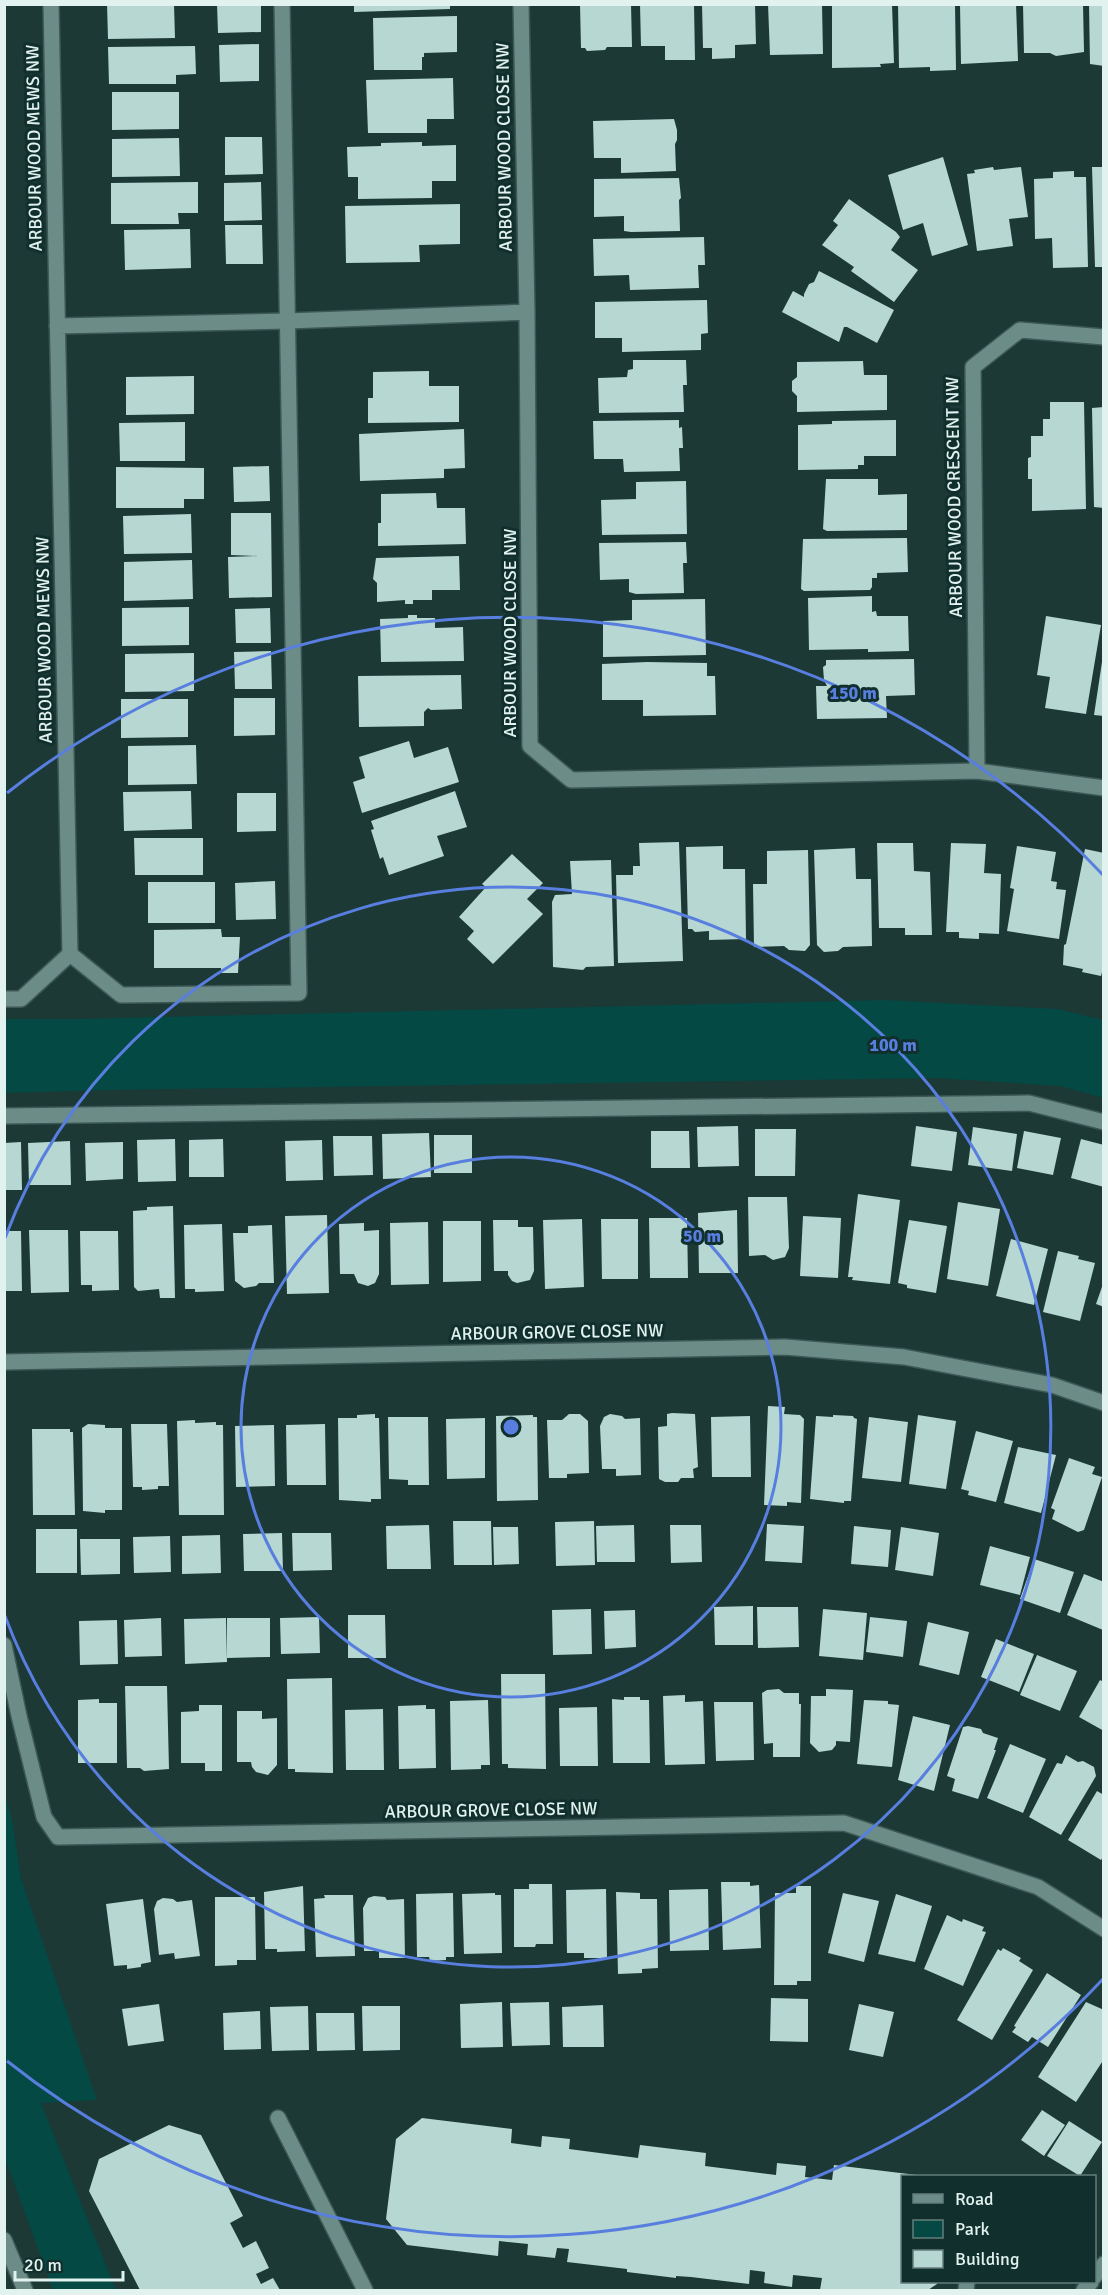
<svg xmlns="http://www.w3.org/2000/svg" width="1108" height="2295" font-family="Signika,sans-serif">
<style>
.green{fill:#054944}
.building{fill:#b6d7d2}
.lines{fill:none;stroke-linecap:round;stroke-linejoin:round}
.lane-casing{stroke:#3c5754;stroke-width:18}
.street-casing{stroke:#3c5754;stroke-width:18}
.lane{stroke:#6c8c88;stroke-width:15}
.street{stroke:#6c8c88;stroke-width:15}
.ring{fill:none;stroke:#587fdf;stroke-width:3}
.labels{text-anchor:middle;dominant-baseline:central;stroke-width:6;stroke-linejoin:round;paint-order:stroke}
.street-label{font-size:18px;fill:#e1f2ef;stroke:#112f2c}
.centre{fill:#587fdf;stroke:#112f2c;stroke-width:3}
.ring-label{font-size:18px;text-anchor:middle;font-weight:bold;fill:#587fdf;stroke:#112f2c;stroke-width:6;stroke-linejoin:round;paint-order:stroke}
</style>
<rect width="100%" height="100%" fill="#1c3936"/>
<!-- green -->
<path class="green" d="M885,1000l173,9 45,11v78l-43,-12 -123,-8 -829,12 -103,3v-74h73z
M4,1792l8,27 9,60 76,221 -56,3 75,187h-63l-48,-132z"/>
<!-- building -->
<path class="building" d="M107,4h67l1,34 -67,1z
M217,4h44v28l-43,1z
M354,4h96v5l-96,3z
M580,4h51l1,43h-25l-2,3 -18,1 -2,-3h-4z
M640,4h54l1,56h-30v-14h-24z
M702,4h53l1,40 -21,1v13l-23,1v-11h-9z
M768,4h54l1,50 -53,1z
M832,4h60l2,59 -14,1 1,3 -49,1z
M898,4h57l1,66 -26,1v-4l-31,1z
M960,4h56l2,57 -57,3z
M1023,4h60l1,48 -28,4 -6,-3h-26z
M1089,4h15v62l-14,-2z
M457,16v36l-33,1v4h-2v13h-48l-1,-52z
M259,44v37l-39,1 -1,-37z
M195,46l1,28 -20,1v9h-67l-1,-37z
M453,78l1,41h-27v14h-59l-2,-53z
M112,92h67v37l-67,1z
M674,119l3,11v10l-2,4 1,27 -55,2v-15h-27l-1,-37z
M225,137h37l1,37 -38,1z
M179,138l1,38 -68,1v-38z
M422,142v4l34,-1v36h-24v17l-74,1v-22h-10l-1,-30 34,-1v-3z
M943,157l25,88 -36,11 -9,-33 -20,7 -15,-55z
M993,167l1,3 27,-3 7,50 -19,2 4,27 -36,5 -10,-77 8,-1 -1,-3z
M1092,167h12v100h-9z
M1074,171v6h12l2,90 -35,1 -1,-30 -17,1 -1,-60 19,-1v-6z
M679,178l2,20 -2,2 1,31 -49,1 -7,-1v-15l-30,1v-38z
M198,182v31h-20l1,11h-68v-41z
M261,182l1,38 -38,1v-38z
M849,199l47,33 4,5 -9,13 27,20 -24,32 -43,-31 3,-4 -32,-22 16,-20 -5,-4z
M460,204v40l-41,1 1,17 -74,1 -1,-57z
M225,225h37l1,39h-37z
M190,229l1,39 -66,2 -1,-40z
M704,237l1,28h-7l1,23 -69,2 -1,-15 -35,1 -1,-37z
M819,271l75,39 -17,33 -30,-16h-3l-5,15 -57,-30 11,-21 11,6v-3l5,-10 5,-2z
M707,300l1,33 -7,1v16l-79,2v-14h-27v-36z
M633,360h53l1,25h-4l1,27 -85,1 -1,-35 29,-1 1,-7 5,-1z
M863,361l1,14h23v35l-90,2v-16l-5,-5v-10l5,-4v-15z
M429,371v15h30v36l-91,1v-25h5v-26z
M194,376v38l-68,1v-38z
M1050,402h34l2,107 -54,2v-32h-4v-21l3,-1v-21h12v-17h7z
M1104,407v101l-10,-1 -2,-99z
M679,420v8l3,-1 1,21h-4l1,23 -56,1 -1,-13h-29l-1,-38z
M896,420v36h-32v9h-6v4l-60,1v-45l34,-1v-3z
M185,422v39h-65l-1,-38z
M464,429l1,39 -21,1v9l-84,3 -1,-47z
M269,466l1,35 -36,1 -1,-35z
M116,467l88,1v31h-20v9h-68z
M826,479h52v16l29,-1v36l-80,1 -4,-2z
M686,481l1,53 -85,1 -1,-35 35,-1v-17z
M436,493l1,15h28l1,36 -88,2v-23h3v-29z
M231,513h40l1,84 -43,1 -1,-41 30,-1 -27,-1z
M191,514l1,39 -68,1 -1,-38z
M907,538l1,34 -31,1v5h-5v9l-2,3 -66,1 -3,-2 2,-50z
M686,542l1,21h-4l1,30 -48,1 -7,-2v-13l-29,1 -1,-37z
M459,556l1,34h-28v10h-19v4h-8v-4l-28,2v-19l-4,-4 3,-21z
M192,560l1,39 -69,2v-39z
M872,596v16l4,-1 1,5h31l1,35 -41,1v-3l-59,1 -1,-52z
M705,599l1,56 -103,2v-36l29,-1v-20z
M189,607v38l-67,1v-38z
M270,608l1,35h-35l-1,-34z
M408,615h9v3h18v10l28,-1 1,34 -83,1 -1,-43 28,-1z
M1046,616l55,9 -15,89 -41,-6 5,-31 -13,-2z
M271,651l1,38h-37l-1,-37z
M194,653v38l-69,1v-38z
M914,659l1,36 -29,1 1,22 -70,1 -1,-33h11l-3,-6 -1,-13 3,-2v-5z
M647,662l60,1v13h8l1,39 -73,1v-16h-41v-36z
M1102,662h2v54l-10,-1z
M461,675l1,34 -31,1 -3,-2 -4,4v14l-65,1 -1,-51z
M234,698h41v37l-41,1z
M121,699h67v38l-67,1z
M409,741l5,17 34,-11 11,35 -97,31 -9,-31 12,-4 -6,-21z
M196,745l1,39 -69,1v-39z
M191,791l1,38 -68,2 -1,-39z
M455,791l12,36 -30,9 7,20 -55,19 -6,-18 -3,2 -9,-29 3,-1 -3,-8z
M237,793h39v38l-39,1z
M134,838h69v37h-68z
M679,842l4,119 -65,2 -2,-88h17v-9h7l-1,-23z
M877,843h36l1,28 16,1 2,63h-27v-7h-26z
M951,843l35,1 -2,29 17,1 -2,60 -20,-1v6l-20,-1v-6h-13z
M723,846v23h22l1,70 -37,1v-9l-14,1 -3,-3h-4l-2,-82z
M1017,846l39,6 -5,29 6,1 -1,7 10,1 -7,49 -52,-8 7,-42 -4,-1z
M855,848l1,31h15l1,67 -29,1 -5,4 -14,1 -7,-7 -3,-95z
M1085,849l19,4v119h-2l-1,4 -19,-4 1,-3 -20,-4 1,-20 2,-1z
M808,850l2,95 -5,6 -16,-1 -5,-4 -30,1 -1,-63h14v-33z
M512,854l31,29 -16,16 16,15 -50,50 -26,-25 7,-8 -15,-14 27,-30 -4,-3z
M611,860l3,106 -28,1 -3,3 -30,-3 -1,-65 3,-7 17,-1 -2,-33z
M275,881l1,38 -40,1 -1,-37z
M148,882h67v41h-67z
M221,929l1,8h18l-2,36h-17v-5h-67v-38z
M738,1126l1,40 -41,1 -1,-40z
M916,1126l41,6 -5,39 -41,-5z
M973,1127l44,7 -5,37 -44,-6z
M755,1129h41l-1,47h-40z
M651,1131h38l1,37h-39z
M1024,1131l37,7 -8,37 -36,-7z
M429,1133l2,44 -48,2 -1,-45z
M434,1135h38v38h-38z
M333,1136h39l1,39 -39,1z
M175,1139l1,42 -38,1 -1,-42z
M223,1139l1,38h-35v-37z
M1081,1139l23,6v42l-33,-9z
M322,1140l1,40 -37,1 -1,-40z
M70,1141l1,44h-42l-1,-42z
M21,1142l1,48h-18v-47z
M123,1142v37l-37,2 -1,-38z
M858,1194l42,6 -10,84 -38,-4 1,-3h-5z
M748,1197h39l2,51 -4,9 -12,3 -8,-5 -16,1z
M958,1202l42,7 -12,77 -41,-7z
M173,1206l2,92h-15l-1,-9 -21,2 -4,-4 -1,-76 14,-1v-3z
M737,1210l1,63h-39l-1,-60z
M327,1215l2,78 -42,1 -2,-78z
M803,1216l38,2 -3,60 -38,-2z
M649,1218h38l1,60h-38z
M582,1219l2,68 -39,2 -2,-69z
M601,1219h37v60h-36z
M493,1220h25v7h15l1,44 -4,9 -13,3 -5,-2 -4,-6v-4h-14z
M909,1220l38,6 -11,67 -29,-5v-3l-9,-2z
M443,1221h38v60l-38,1z
M428,1222l1,62 -38,1 -1,-62z
M364,1223v8l15,-1v44l-4,9 -7,3 -10,-3 -4,-9h-14l-1,-50z
M222,1224l2,67 -29,1v-3h-10l-1,-64z
M272,1225l2,58h-15l-3,3 -12,2 -9,-7 -2,-48h15v-7z
M29,1230h39l1,62 -38,1z
M4,1231h17l1,60h-18z
M80,1231h38l1,59 -27,1v-6h-11z
M1011,1239l37,10 -14,56 -38,-9z
M1058,1251l21,5 -1,3 17,4 -15,58 -37,-9z
M1103,1284h1v23l-8,-3z
M768,1406l17,1 -1,7 16,1 4,4 -3,84 -14,-1v4l-23,-1z
M672,1413l23,1 3,53 -5,2 1,9h-13l-3,4h-13l-6,-3 -1,-52 9,-1v-12z
M375,1414v4h4l2,81h-10v3l-32,-2 -1,-82h19v-3z
M569,1414h11l8,7 1,52 -22,1v4h-18l-2,-58h15z
M610,1414l12,2 3,3 15,-1 1,57 -25,1v-7h-14l-2,-43 4,-9z
M533,1415v2h4l1,83 -41,1 -1,-85z
M833,1415l20,1 1,2 3,1 -6,82h-7v2l-34,-4 6,-83 17,1z
M918,1415l38,6 -10,68 -37,-5z
M750,1416l1,61h-39l-1,-60z
M388,1417h40l1,68h-21v-5l-19,-1z
M869,1417l39,5 -7,60 -39,-4z
M485,1418v60l-38,1 -1,-60z
M195,1420v3l21,-1v3h7l1,90h-45l-2,-94z
M88,1424l17,1v3h17v82h-17v3l-22,-2 -1,-83z
M131,1424h36l2,62h-11v3l-16,1v-3h-9z
M325,1424l1,61h-39l-1,-60z
M274,1425l1,61 -39,1 -1,-61z
M32,1429h38v3h3l2,83h-42z
M976,1431l37,10 -17,61 -28,-7 1,-4 -8,-2z
M1018,1447l38,8 -15,58 -37,-10z
M1069,1458l26,9 -3,7 10,3 -18,53 -6,2 -26,-13 3,-9 -4,-2z
M453,1521h38l1,44h-38z
M594,1521l1,44 -39,1 -1,-44z
M767,1524l37,2 -2,37 -37,-2z
M429,1525l2,44h-44l-1,-43z
M634,1525l1,37h-38l-1,-36z
M670,1525h31l1,37 -31,1z
M854,1526l37,4 -3,37 -37,-3z
M493,1527h25l1,37 -25,1z
M901,1527l38,6 -6,43 -38,-6z
M36,1529h41v44h-41z
M282,1533l1,38h-39l-1,-37z
M292,1533h39l1,37 -39,1z
M220,1535l1,38 -39,1v-38z
M170,1536l1,36 -37,1 -1,-36z
M80,1539h40v35l-39,1z
M990,1546l40,11 -10,38 -40,-10z
M1034,1559l40,13 -14,41 -40,-14z
M1084,1574l20,8 -1,48 -36,-15z
M753,1606v39h-38l-1,-38z
M757,1607h41l1,40 -41,1z
M591,1609l1,45 -39,1 -1,-45z
M823,1609l44,4 -4,47 -44,-4z
M635,1610l1,37 -31,2 -1,-38z
M348,1615h37l1,43h-38z
M319,1617l1,36 -39,1 -1,-36z
M870,1617l37,4 -4,36 -37,-5z
M161,1618l1,38 -37,1 -1,-37z
M226,1618l1,44 -42,2 -1,-45z
M227,1618h43v39l-43,1z
M117,1620l1,44 -38,1 -1,-44z
M928,1622l41,10 -10,43 -40,-10z
M996,1639l38,15 -15,38 -38,-15z
M1037,1655l40,16 -17,40 -40,-16z
M501,1674h44l1,95 -38,-1v-4h-6z
M332,1678l1,95 -38,-1v-3h-7l-1,-90z
M1100,1680l4,2v49l-25,-14z
M125,1686h42l2,83 -25,2 -4,-3h-13z
M779,1689l5,4h15v11h2l-1,53h-27v-14l-9,1 -2,-51 5,-3z
M826,1689l27,1 -3,52 -14,-1v4l-4,5 -13,2 -9,-9 1,-47h15z
M685,1695v7l18,-1 2,63 -40,1 -2,-69z
M624,1697h16v3h9l1,63h-37l-1,-64 12,1z
M99,1699v4h18v60h-39v-63z
M488,1700l2,65h-9v4l-30,1 -1,-69z
M864,1700l24,1v3l11,1 -7,62 -35,-3z
M714,1702h39l1,58 -38,1z
M199,1705h23v66h-17v-8h-24v-51l18,-1z
M426,1705v4h9l1,59 -37,1 -1,-63z
M597,1707l1,59h-38l-1,-58z
M383,1709l1,61h-38l-1,-60z
M237,1711h25v8l15,-1v47l-9,10 -12,-3 -4,-5 -1,-5h-14z
M913,1716l37,9 -16,66 -36,-11z
M968,1726l13,3 2,4 15,5 -4,12h2l-18,49 -26,-8 3,-12 -8,-3 16,-49z
M1010,1744l36,15 -23,54 -36,-15z
M1066,1755l12,7 5,-1 11,6 2,9 -35,59 -32,-18 28,-54 5,1z
M1097,1791l7,4v61l-3,4 -33,-20z
M721,1882h29v4l9,-1 2,63 -38,2z
M529,1884h23l1,60h-17l-1,3h-21v-58h15z
M303,1886l2,65 -28,1v-3h-12l-1,-57z
M796,1886h15v95h-14v4h-23l1,-92h21z
M606,1889l1,69h-23v-5h-17l-1,-63z
M708,1889l1,61 -39,1 -1,-61z
M616,1892l24,1v6h17l1,69 -16,1v4l-24,1z
M453,1893l1,64h-8v3l-16,1 -1,-4h-12l-1,-63z
M495,1893v2h6l1,58 -38,1 -2,-60z
M843,1893l36,8 -15,61 -36,-9z
M896,1894l36,12 -17,56 -37,-8z
M324,1895h29l2,61 -39,1 -2,-58 11,-1z
M374,1896l11,1 2,3 17,-1 1,59h-26v-7h-15l-1,-43 5,-10z
M215,1897h40l1,63h-19v5l-22,1z
M163,1898l10,1 4,3 15,-2 8,56 -25,3 -1,-6 -15,2 -5,-46 3,-8z
M143,1899l8,63 -10,2v3l-14,2v-4l-13,1 -8,-62z
M947,1915l15,7 1,-3 21,8 -2,4 4,1 -23,54 -39,-17z
M1003,1948l18,10 -2,3 14,9 -41,70 -35,-20 41,-71 3,2z
M1047,1973l34,22 -33,52 -16,-10 -4,5 -16,-10 4,-5 -2,-1z
M771,1998l37,1v43l-38,-1z
M502,2002l1,45 -42,1 -1,-44z
M549,2002l1,43 -38,1 -2,-43z
M1086,2002l18,8v49l-28,43 -38,-25z
M159,2004l5,37 -36,5 -6,-37z
M859,2004l35,8 -11,45 -34,-7z
M603,2005l1,42h-41l-1,-40z
M308,2006l1,44 -37,1 -2,-44z
M362,2006h38v44l-37,1z
M260,2011l1,38 -37,1 -1,-37z
M316,2013h38l1,37 -38,1z
M1042,2110l23,15 -21,31 -23,-16z
M422,2118l90,11 -1,14 30,4 1,-11 28,3 -1,10 69,9 2,-13 66,8 -1,13 71,9 1,-12 29,3 -1,11 27,3 2,-15 83,10 -15,1v106h35v2l-9,6h-108l2,-12 -29,-3 -1,12 -28,-4 1,-11 -15,-2 -1,14 -58,-7 -15,-1v2l-49,-6v-3l-60,-7 2,-13 -12,-1 -2,10 -28,-3 1,-11 -29,-3 -1,15 -91,-11 -21,-26 10,-80z
M1069,2121l33,21 -22,34 -33,-20z
M169,2125l32,10 42,81 -13,7 13,25 13,-7 13,27 -13,6 5,10 12,-6 7,12h-140l-51,-99 10,-32z"/>
<g class="lines">
<!-- lane casing -->
<g class="lane-casing">
<path id="lane" d="M4,999h17l49,-45 51,41 178,-2 -17,-989
M4,1116l1025,-13 75,19
M278,2118l87,172
M966,2290l1,-8"/>
</g>
<!-- street casing -->
<g class="street-casing">
<path id="street" d="M51,4l19,950
M521,4l6,308 3,434 41,34 406,-9 127,17
M57,326l230,-5 240,-9
M977,771l-4,-404 47,-37 84,7
M4,1362l781,-15 119,10 148,28 52,18
M4,1645l15,71 25,101 14,20 786,-14 194,64 66,42
M4,2240l21,50
M1094,2277l10,-13
M1084,2290l7,-8"/>
</g>
<!-- lane -->
<use href="#lane" class="lane"/>
<!-- street -->
<use href="#street" class="street"/>
</g>
<!-- distance rings -->
<g class="ring">
<circle cx="511" cy="1427" r="270"/>
<path d="M5 1238A540 540 0 1 1 5 1616"/>
<path d="M1103 1979A810 810 0 0 1 7 2061M7 793A810 810 0 0 1 1103 875"/>
</g>
<g class="labels">
<!-- street labels -->
<g class="street-label">
<text transform="translate(504 147) rotate(-91)">ARBOUR WOOD CLOSE NW</text>
<text transform="translate(34 148) rotate(-91)">ARBOUR WOOD MEWS NW</text>
<text transform="translate(954 497) rotate(-91)">ARBOUR WOOD CRESCENT NW</text>
<text transform="translate(510 633) rotate(-90)">ARBOUR WOOD CLOSE NW</text>
<text transform="translate(44 640) rotate(-91)">ARBOUR WOOD MEWS NW</text>
<text transform="translate(557 1332) rotate(-1)">ARBOUR GROVE CLOSE NW</text>
<text transform="translate(491 1810) rotate(-1)">ARBOUR GROVE CLOSE NW</text>
</g>
</g>
<circle cx="511" cy="1427" r="9" class="centre"/>
<g class="ring-label">
<text x="853" y="699">150 m</text>
<text x="893" y="1051">100 m</text>
<text x="702" y="1242">50 m</text>
</g>
<!-- border -->
<rect width="1108" height="2295" fill="none" stroke="#e1f2ef" stroke-width="12"/>
<!-- legend -->
<rect x="901" y="2175" width="195" height="108" fill="#112f2c" stroke="#647d7a" stroke-width="1.5"/>
<rect x="913" y="2194" width="30" height="9" fill="#6c8c88" stroke="#647d7a" stroke-width="1.5"/>
<text x="955" y="2205" font-size="18" fill="#e1f2ef">Road</text>
<rect x="913" y="2220" width="30" height="18" fill="#054944" stroke="#647d7a" stroke-width="1.5"/>
<text x="955" y="2235" font-size="18" fill="#e1f2ef">Park</text>
<rect x="913" y="2250" width="30" height="18" fill="#b6d7d2" stroke="#647d7a" stroke-width="1.5"/>
<text x="955" y="2265" font-size="18" fill="#e1f2ef">Building</text>
<!-- scale -->
<path d="M15 2271v9h108v-9" fill="none" stroke="#e1f2ef" stroke-width="3"/>
<text x="24" y="2271" font-size="18" fill="#e1f2ef" stroke="#112f2c" stroke-width="4.5" paint-order="stroke">20 m</text>
</svg>
